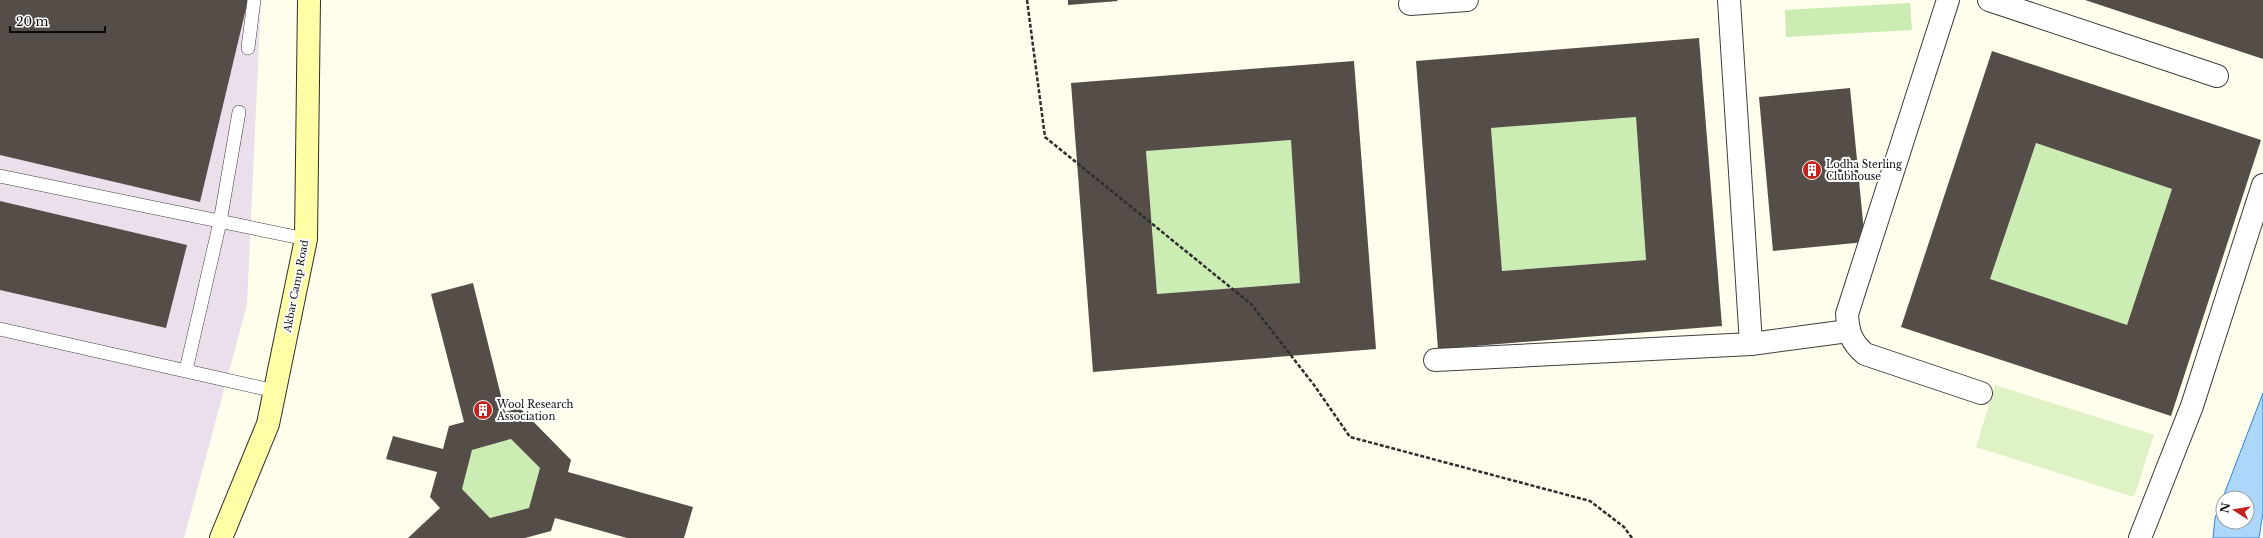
<svg xmlns="http://www.w3.org/2000/svg" width="2263" height="538" font-family="'Libre Baskerville',serif">
<style>
.industrial{fill:#ebdfec}
.green{fill:#cbecb2}
.pitch{fill:#dff2c5}
.water{fill:#acd6fa;stroke:#2f85d5;fill-rule:evenodd}
.building{fill:#554e48;fill-rule:evenodd}
.lines{fill:none;stroke-linecap:round;stroke-linejoin:round}
.lane-casing{stroke:#3f3f3f;stroke-width:14}
.street-casing{stroke:#3f3f3f;stroke-width:24}
.secondary-casing{stroke:#2e2e2e;stroke-width:24}
.path{stroke:#2e2e2e;stroke-width:2.5;stroke-dasharray:4 2;stroke-linecap:butt}
.lane{stroke:#fff;stroke-width:13}
.street{stroke:#fff;stroke-width:22}
.secondary{stroke:#fffda6;stroke-width:22}
.labels{text-anchor:middle;dominant-baseline:central;stroke-width:4;stroke-linejoin:round;paint-order:stroke}
.poi-label{font-size:10px;fill:#0c0c0c;stroke:#fff;text-anchor:start}
.street-label{font-size:10px;fill:#0c0c0c;stroke:#fff}
</style>
<rect width="100%" height="100%" fill="#fffdeb"/>
<!-- industrial -->
<path class="industrial" d="M0,0h261l-14,305 -63,233h-184z"/>
<!-- green -->
<path class="green" d="M1910,3l2,27 -126,7 -1,-27z
M1636,117l10,143 -144,11 -11,-143z
M1291,140l9,143 -143,11 -11,-143z
M2036,143l136,46 -45,136 -137,-46z
M511,439l29,29 -11,40 -39,10 -28,-29 10,-39z"/>
<!-- pitch -->
<path class="pitch" d="M1995,385l159,50 -20,62 -158,-50z"/>
<!-- water -->
<path class="water" d="M2263,393v120l-4,25h-46l2,-20zM2223,498h24v24h-24z"/>
<!-- building -->
<path class="building" d="M0,0h248l-48,202 -200,-47z
M1068,0h49l1,1 -50,4z
M2085,0h178v59z
M1699,38l23,288 -284,23 -22,-288zM1636,117l10,143 -144,11 -11,-143z
M1992,51l269,89 -90,276 -270,-89zM2036,143l136,46 -45,136 -137,-46z
M1354,61l22,288 -283,23 -22,-289zM1291,140l9,143 -143,11 -11,-143z
M1850,88l15,154 -92,9 -14,-154z
M0,201l187,44 -21,83 -166,-38z
M473,283l32,129 15,-4 51,52 -3,12 125,35 -9,31h-57l-72,-20 -4,13 -26,7h-117l32,-30 -10,-11 7,-25 -51,-13 7,-23 50,13 6,-23 15,-4 -33,-128zM511,439l29,29 -11,40 -39,10 -28,-29 10,-39z"/>
<g class="lines">
<!-- lane casing -->
<g class="lane-casing">
<path id="lane" d="M248,48l6,-48
M0,176l306,63
M0,329l275,62
M186,370l34,-148 19,-110"/>
</g>
<!-- street casing -->
<g class="street-casing">
<path id="street" d="M1729,0l22,344
M1948,0l-101,314c1,18 4,28 18,40l116,39
M1989,0l228,76
M1410,4l57,-4
M1435,360l316,-16 97,-13
M2140,538l52,-132 71,-221"/>
</g>
<!-- secondary casing -->
<g class="secondary-casing">
<path id="secondary" d="M221,538l47,-114 38,-185 3,-239"/>
</g>
<!-- path -->
<path class="path" d="M1027,0l18,137 206,167 63,81 36,52 240,64 34,26 8,11"/>
<!-- lane -->
<use href="#lane" class="lane"/>
<!-- street -->
<use href="#street" class="street"/>
<!-- secondary -->
<use href="#secondary" class="secondary"/>
</g>
<!-- icons -->
<defs>
<g id="building-disc" transform="scale(1)"><circle r="9.5" fill="#c4221c" stroke="#fff"/><path d="M-4-6H4V6H1V3H-1V6H-4ZM-2.5-4.3h1.7v1.8h-1.7ZM.8-4.3h1.7v1.8H.8ZM-2.5-1h1.7V.8h-1.7ZM.8-1h1.7V.8H.8Z" fill="#fff"/></g>
</defs>
<g fill-rule="evenodd">
<use href="#building-disc" x="1812" y="170"/>
<use href="#building-disc" x="483" y="410"/>
</g>
<g class="labels">
<!-- poi labels -->
<g class="poi-label">
<text x="1826" y="164">Lodha Sterling<tspan x="1826" dy="12">Clubhouse</tspan></text>
<text x="497" y="404">Wool Research<tspan x="497" dy="12">Association</tspan></text>
</g>
<!-- street labels -->
<g class="street-label">
<text transform="translate(296 286) rotate(-79)">Akbar Camp Road</text>
</g>
</g>
<!-- north arrow -->
<g transform="translate(2235 510) rotate(282)"><circle r="19" fill="#ffffff" stroke="#9e9e9e"/>
<path d="M0-3L7 15L0 10L-7 15Z" fill="#c4221c"/>
<text y="-6" font-size="11" font-weight="bold" text-anchor="middle" fill="#0c0c0c">N</text>
</g>
<!-- scale -->
<path d="M10 26v6h95v-6" fill="none" stroke="#0c0c0c" stroke-width="2"/>
<text x="16" y="26" font-size="12" fill="#0c0c0c" stroke="#ffffff" stroke-width="3" paint-order="stroke">20 m</text>
</svg>
